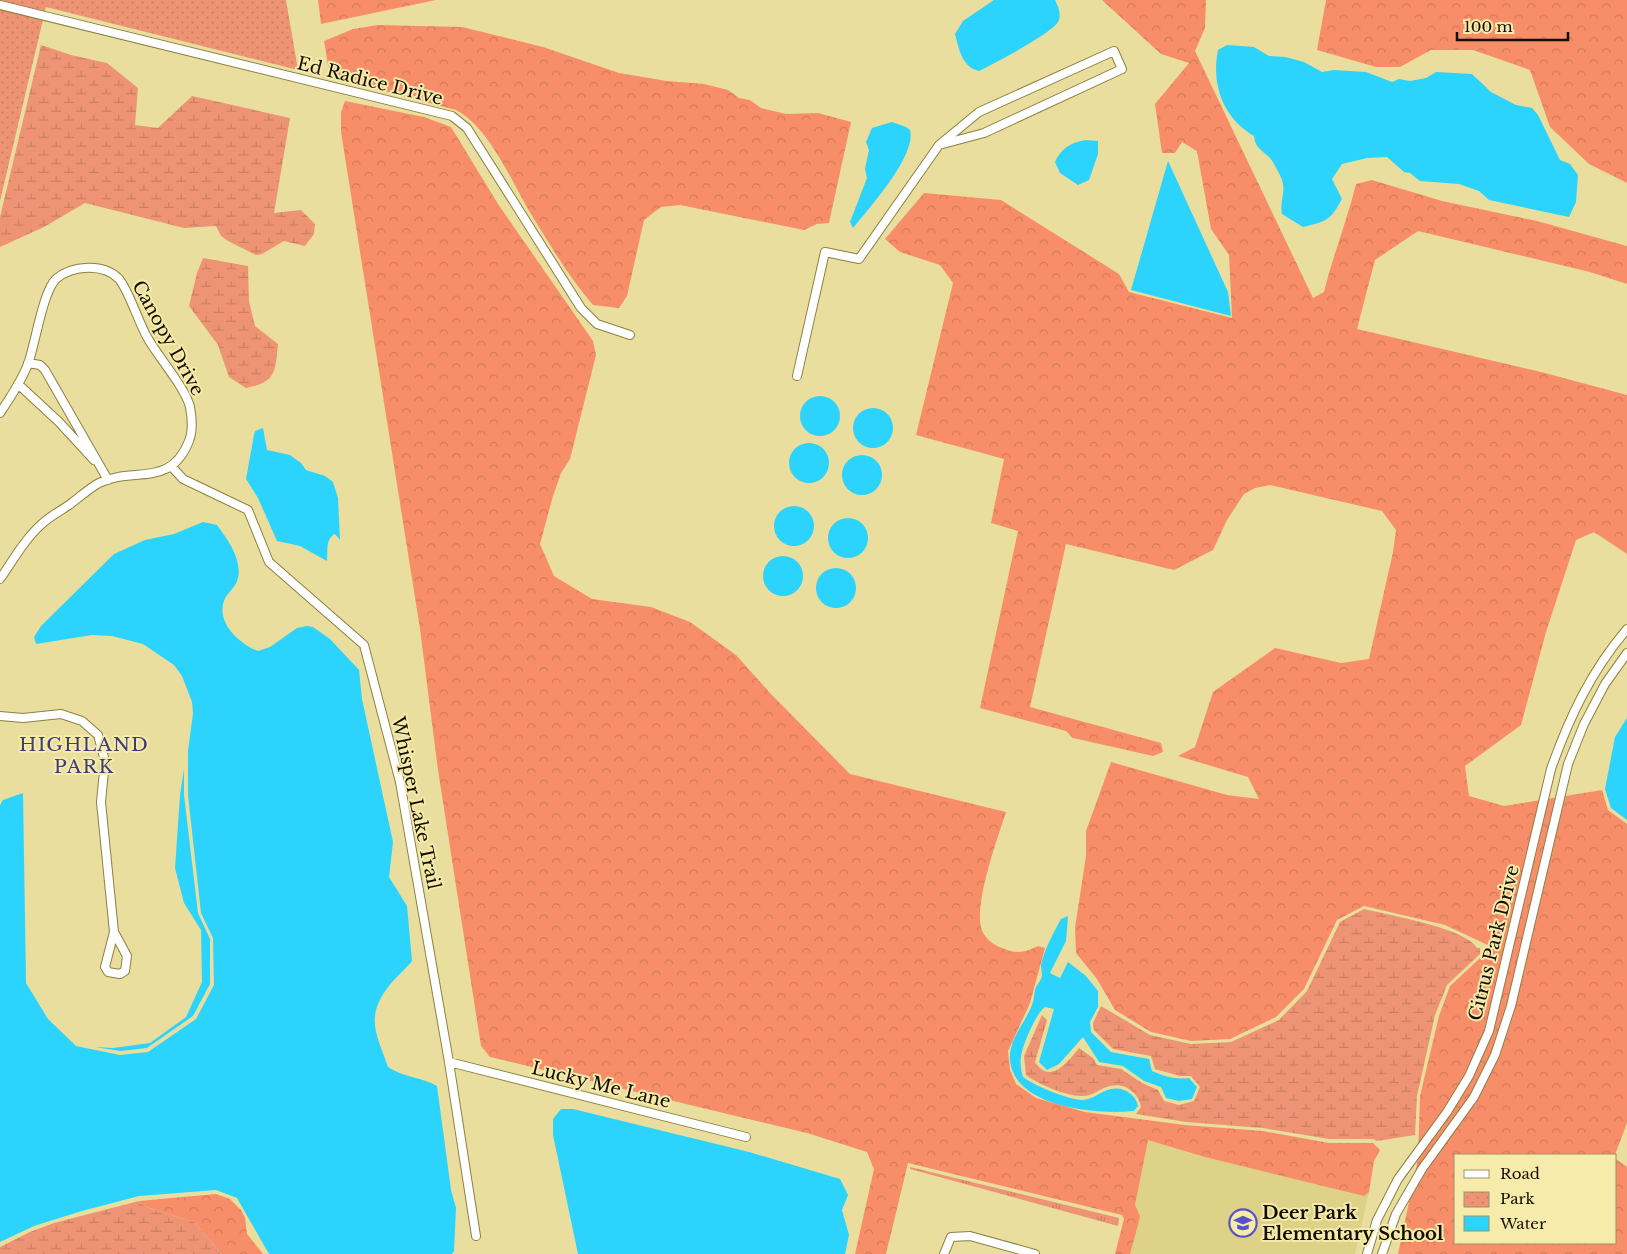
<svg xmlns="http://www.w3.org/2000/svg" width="1627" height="1254" font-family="'Libre Baskerville',serif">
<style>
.built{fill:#ded188}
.grass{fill:url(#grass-tufts)}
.forest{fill:url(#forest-crowns)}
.wetland{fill:url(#wetland-marsh)}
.park{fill:url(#park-dots)}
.water{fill:#2cd3fc}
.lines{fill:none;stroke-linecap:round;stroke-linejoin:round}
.minor-casing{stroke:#8b8142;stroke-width:10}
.minor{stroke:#fff;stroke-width:8}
.labels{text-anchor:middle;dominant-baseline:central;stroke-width:4;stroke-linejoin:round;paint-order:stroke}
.street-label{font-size:18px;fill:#130e00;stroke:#f6ebaa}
.poi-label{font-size:18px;font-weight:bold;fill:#130e00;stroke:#f6ebaa;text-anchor:start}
.neighbourhood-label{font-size:19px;letter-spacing:1px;fill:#3b3c78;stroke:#f6ebaa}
</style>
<defs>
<pattern id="grass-tufts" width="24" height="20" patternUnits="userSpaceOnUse" patternTransform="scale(1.25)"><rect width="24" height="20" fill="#ee9475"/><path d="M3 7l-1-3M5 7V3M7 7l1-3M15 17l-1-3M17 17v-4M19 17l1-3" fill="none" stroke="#cb7e63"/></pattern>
<pattern id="forest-crowns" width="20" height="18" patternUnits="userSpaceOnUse" patternTransform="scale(1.25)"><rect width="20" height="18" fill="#f88e69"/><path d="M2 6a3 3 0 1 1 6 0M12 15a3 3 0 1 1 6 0" fill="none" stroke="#d47959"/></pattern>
<pattern id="wetland-marsh" width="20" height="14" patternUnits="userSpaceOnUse" patternTransform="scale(1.25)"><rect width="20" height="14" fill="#ee9475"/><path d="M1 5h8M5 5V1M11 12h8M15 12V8" fill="none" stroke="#cb7e63"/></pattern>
<pattern id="park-dots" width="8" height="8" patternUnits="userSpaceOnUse" patternTransform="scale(1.25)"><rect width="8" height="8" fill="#ee9475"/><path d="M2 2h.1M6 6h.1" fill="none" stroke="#cb7e63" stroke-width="1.8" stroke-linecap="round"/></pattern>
</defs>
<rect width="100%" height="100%" fill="#e9de9d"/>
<!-- built -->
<path class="built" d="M1144,1138l225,54 -14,62h-238z"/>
<!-- grass -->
<path class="grass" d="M910,1167l209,51 -1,8 -208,-57z"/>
<!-- forest -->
<path class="forest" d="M318,0h118l-115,24z
M1102,0h104l-1,28 -10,23 118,247 11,-6c9,-37 23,-71 32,-108l16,-4 70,21 95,20 90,25v38l-37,-12 -172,-41 -43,29 -18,69 188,44 82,22v159l-33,-22 -18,8 -30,92 -25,93 -56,41 4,30 35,10 98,-16 6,20 19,14v299l-12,32h-159v88h160v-84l11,8v87h-229l20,-95 2,-63 19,-80 11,-30 42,-39 -47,-22 -81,-19 -27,14 -33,69 -28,28 -46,22 -39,2 -40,-9 -36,-22 -18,-31 -21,-26 -1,-25 11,-72v-25l25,-69 116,33 32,4 -11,-22 -70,-21 17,-9 18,-55 62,-44 66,15 28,-4 24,-107 3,-22 -14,-19 -112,-26 -15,3 -11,6 -17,26 -14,30 -39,20 -108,-26 -36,163 131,36 2,9 -10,4 -80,-18 -7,-7 -86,-23 38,-177 -27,-8 13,-64 -88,-24 37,-152 -13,-18 -40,-13 -15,-13 39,-46 77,7 118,74 10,18 103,26 -3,-63 -18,-26 -14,-78 -15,-9 -7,11h-13l-7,-49 34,-41 -28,-9z
M1326,0h301v183l-38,-19 -39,-37 -20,-57 -57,-20h-42l-31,17h-24l-59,-17z
M378,25l84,2 81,20 76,26 48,8 37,3 24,6 11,8 11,2 11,8 25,6 32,-1 33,9 -22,101 -12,1 -13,6 -124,-25 -19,2 -17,13 -17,76 -8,12 -26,-3c-24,-28 -43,-60 -62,-91 -19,-32 -42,-87 -75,-104l-120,-32 -7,-7 -5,-30 29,-12z
M345,101l79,16 27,10 47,77 95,137 3,14 -26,104 -9,14 -8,23 -13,48 14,32 38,23 59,8 39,15 46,33 34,38 80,81 156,38c-9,28 -31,88 -25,115 2,10 12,18 21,21 13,6 23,5 36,-2l7,2 -15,55 -22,48 2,19 6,14 20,14 49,14 100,13 78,6 66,12h44l7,7 -6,11 -5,31 -5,4 -159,-39 -57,-17 -13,65 5,11 -2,9 -8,29h-15l9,-35 -2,-4 -214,-52 -22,91h-31l19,-85 -7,-17 -60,-19 -317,-76 -9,-11 -43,-276 -18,-141 -79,-497v-20z
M216,1194l14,5 11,11 4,8 2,16 16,20h-41l-28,-32 -48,-15 -7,-6z"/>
<!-- wetland -->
<path class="wetland" d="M41,45l30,10 36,8 31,25 -3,37 23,3 34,-32 98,22 -16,95 27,-3 14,14 -1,10 -9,12 -21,-5 -22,13 -6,1 -28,-14 -7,-5 -5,-10 -32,2 -99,-25 -41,24 -44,20v-30z
M203,258l45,8 1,35 6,25 23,18c-3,27 -1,38 -32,44l-17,-11 -11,-32 -29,-39 8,-33z
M1364,909c24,6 102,19 113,39h3v6l-33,31 -12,30 -18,81 -2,39 -38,6 -4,-2h-44l-66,-11 -77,-6 -50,-8 5,-7c-2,-14 -16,-25 -31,-21 -10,2 -18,11 -29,10 -14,0 -44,-12 -55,-21l-2,-19 18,-41 5,5 -12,42c15,23 32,1 44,-14l14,10 4,7 24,4 21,14 16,7 6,11 15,4 15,-4 6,-14 -9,-11h-11l-25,-7 -4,-13 -38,-7 -19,-19 -1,-7 8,-17 49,29 41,9 40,-2 48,-22 28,-29 33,-69z
M139,1201l7,6 48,15 28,32h-222v-7l30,-15 24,-9z"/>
<!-- park -->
<path class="park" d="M0,0h286l12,70 -252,-63 -46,194z"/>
<!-- water -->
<path class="water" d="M994,0h61c3,6 7,15 3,22 -9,13 -63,41 -79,49 -17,-4 -20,-22 -24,-37l8,-13z
M1227,45l27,2 15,9 16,1 19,5 18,10 12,-2 32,2 26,10 7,-3 11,2 16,-3 10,-6 36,2 19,18 25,13 16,3 6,7 22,45 10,4 8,11 -2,27 -7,15 -80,-17 -10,-9 -20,-7 -39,-3 -10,-8 -6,-1 -17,-15 -20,1 -25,6 -10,15 10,20c-12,22 -15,22 -39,28l-21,-13c-3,-15 6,-22 -2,-39 -3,-5 -6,-12 -10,-17 -8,-8 -15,-10 -16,-22 -31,-18 -43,-52 -36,-86z
M892,122l14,5 4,3c7,25 -41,78 -57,98l-3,-6 17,-44 -2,-9 4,-19 -3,-8 6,-14z
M1086,140l12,1v13l-9,26 -11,5 -18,-12 -5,-11c6,-14 17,-20 31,-22z
M1168,161l60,131 3,24 -100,-26z
M800 416a20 20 0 1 1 40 0a20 20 0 1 1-40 0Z
M853 428a20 20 0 1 1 40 0a20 20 0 1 1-40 0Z
M263,428l4,22 23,5 11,8 5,7 19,6 8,6 5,16 2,42 -5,-6c-10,5 -7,18 -8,27l-27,-15 -23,-5 -19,-43 -12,-19 8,-44 1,-4z
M789 463a20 20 0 1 1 40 0a20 20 0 1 1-40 0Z
M842 475a20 20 0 1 1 40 0a20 20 0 1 1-40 0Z
M774 526a20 20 0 1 1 40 0a20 20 0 1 1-40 0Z
M828 538a20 20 0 1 1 40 0a20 20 0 1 1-40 0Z
M203,522l14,3c11,15 25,34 21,53 -2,10 -11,14 -14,23 -8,22 16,43 34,50l12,-4 27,-19 10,-2 6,1 17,12 29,31 3,29 31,143 -4,35 18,29 5,55c-8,10 -19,18 -26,29 -21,29 -8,47 2,77 14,10 34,10 49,19l14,104 5,18 -2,43 -2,3h-183l-32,-56 -21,-8 -77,6 -57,15 -48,15 -34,16v-437l3,-5 20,-7 3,190 22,36 28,27 44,9 28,-3 48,-33 18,-34 -1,-47 -12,-25 -13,-118v-44l5,-38 -1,-11 -10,-26 -8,-11 -31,-21 -31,-8 -20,-1 -56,9 -2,-7 7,-11 73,-72 31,-14 29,-6z
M763 576a20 20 0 1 1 40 0a20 20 0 1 1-40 0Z
M816 588a20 20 0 1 1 40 0a20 20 0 1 1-40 0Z
M1627,718v102l-16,-12 -6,-19 10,-52z
M184,769v26l14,118 12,26v45l-17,32 -46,32 -27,3 -25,-4 18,1 37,-5 36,-26 16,-35 -1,-52 -17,-27 -9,-35 5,-73z
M1068,916l-2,25 -16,32 10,5 8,-16 18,14 12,15v16l-8,15 1,10 20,20 38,7 3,12c12,5 23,9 37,7l8,9 -5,12 -13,2 -13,-3 -5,-11 -17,-6 -21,-15 -24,-4 -16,-25 -24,27 -12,6 -8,-8 15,-53 -9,-2c-9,6 -23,39 -24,50 -1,7 0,13 2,20 10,8 46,23 59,23 11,0 19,-9 29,-11 13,-3 25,6 27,17l-4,5c-38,4 -127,-4 -124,-57 1,-17 16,-33 22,-49 2,-5 2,-10 3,-15 1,-5 6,-9 7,-14 0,-4 -1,-8 -1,-11 3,-15 13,-33 20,-46z
M561,1109h12l176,43 91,27 8,16 -6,15 7,25 -4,19h-267l-25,-119v-16z"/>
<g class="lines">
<!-- minor casing -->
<g class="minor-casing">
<path id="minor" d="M0,5l452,111 15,12 114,180 16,16 33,11
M28,363l12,2 5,5 63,110
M797,376l28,-124 34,7 80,-114 45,-12 138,-64 -8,-18 -135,61 -40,33
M18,384l41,38 35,38
M0,413c10,-15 21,-31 28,-49 7,-19 15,-73 28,-85 16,-14 48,-16 63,0 10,12 19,42 28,58 11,20 38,50 43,70 2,11 3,24 -1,34 -19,48 -56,25 -90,42 -11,6 -20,15 -30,22 -9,6 -18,11 -25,17 -19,16 -30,37 -44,57
M171,466l12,13 65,31 21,52 95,83 36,137 49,280 27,174
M0,716l23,2 38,-4 21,7 16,14 7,26 -4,41 13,130 -9,35 3,5 12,2 5,-3 2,-15 -13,-24
M449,1062l297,75
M944,1254l7,-17 19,-1 65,18
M1367,1254l10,-34 21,-41 49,-67 22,-36 20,-45 62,-262c18,-51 40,-98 76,-140
M1382,1254l14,-40 26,-45 52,-72 21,-42 16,-49 57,-242 16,-40 21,-40 22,-31"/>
</g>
<!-- minor -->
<use href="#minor" class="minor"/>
</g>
<!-- icons -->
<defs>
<g id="school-ring" transform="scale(1.4375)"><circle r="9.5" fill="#f6ebaa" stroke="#5752c9" stroke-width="1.5"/><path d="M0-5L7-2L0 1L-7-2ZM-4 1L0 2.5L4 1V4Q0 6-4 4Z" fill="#5752c9"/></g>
</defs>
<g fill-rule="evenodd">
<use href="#school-ring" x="1243" y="1223"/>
</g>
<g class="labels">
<!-- street labels -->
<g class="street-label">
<text transform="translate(370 81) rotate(14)">Ed Radice Drive</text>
<text transform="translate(168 338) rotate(61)">Canopy Drive</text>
<text transform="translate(416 803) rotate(78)">Whisper Lake Trail</text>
<text transform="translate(1494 943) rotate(-76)">Citrus Park Drive</text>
<text transform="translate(601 1085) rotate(14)">Lucky Me Lane</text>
</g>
<!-- poi labels -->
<g class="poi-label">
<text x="1262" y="1213">Deer Park<tspan x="1262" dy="21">Elementary School</tspan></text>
</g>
<!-- neighbourhood labels -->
<g class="neighbourhood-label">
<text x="84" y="744">HIGHLAND<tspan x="84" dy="22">PARK</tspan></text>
</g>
</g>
<!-- legend -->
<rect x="1454" y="1154" width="162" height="90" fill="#f6ebaa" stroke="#9b9366"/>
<rect x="1464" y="1170" width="25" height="8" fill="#ffffff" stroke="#9b9366"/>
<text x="1500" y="1179" font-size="15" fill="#130e00">Road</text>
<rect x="1464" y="1192" width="25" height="15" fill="url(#park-dots)" stroke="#9b9366"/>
<text x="1500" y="1204" font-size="15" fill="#130e00">Park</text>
<rect x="1464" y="1216" width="25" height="15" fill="#2cd3fc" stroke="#9b9366"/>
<text x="1500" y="1229" font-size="15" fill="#130e00">Water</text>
<!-- scale -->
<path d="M1457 32v8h111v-8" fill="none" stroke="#130e00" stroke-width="2.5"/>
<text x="1464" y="32" font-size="15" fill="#130e00" stroke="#f6ebaa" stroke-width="4" paint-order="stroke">100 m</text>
</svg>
